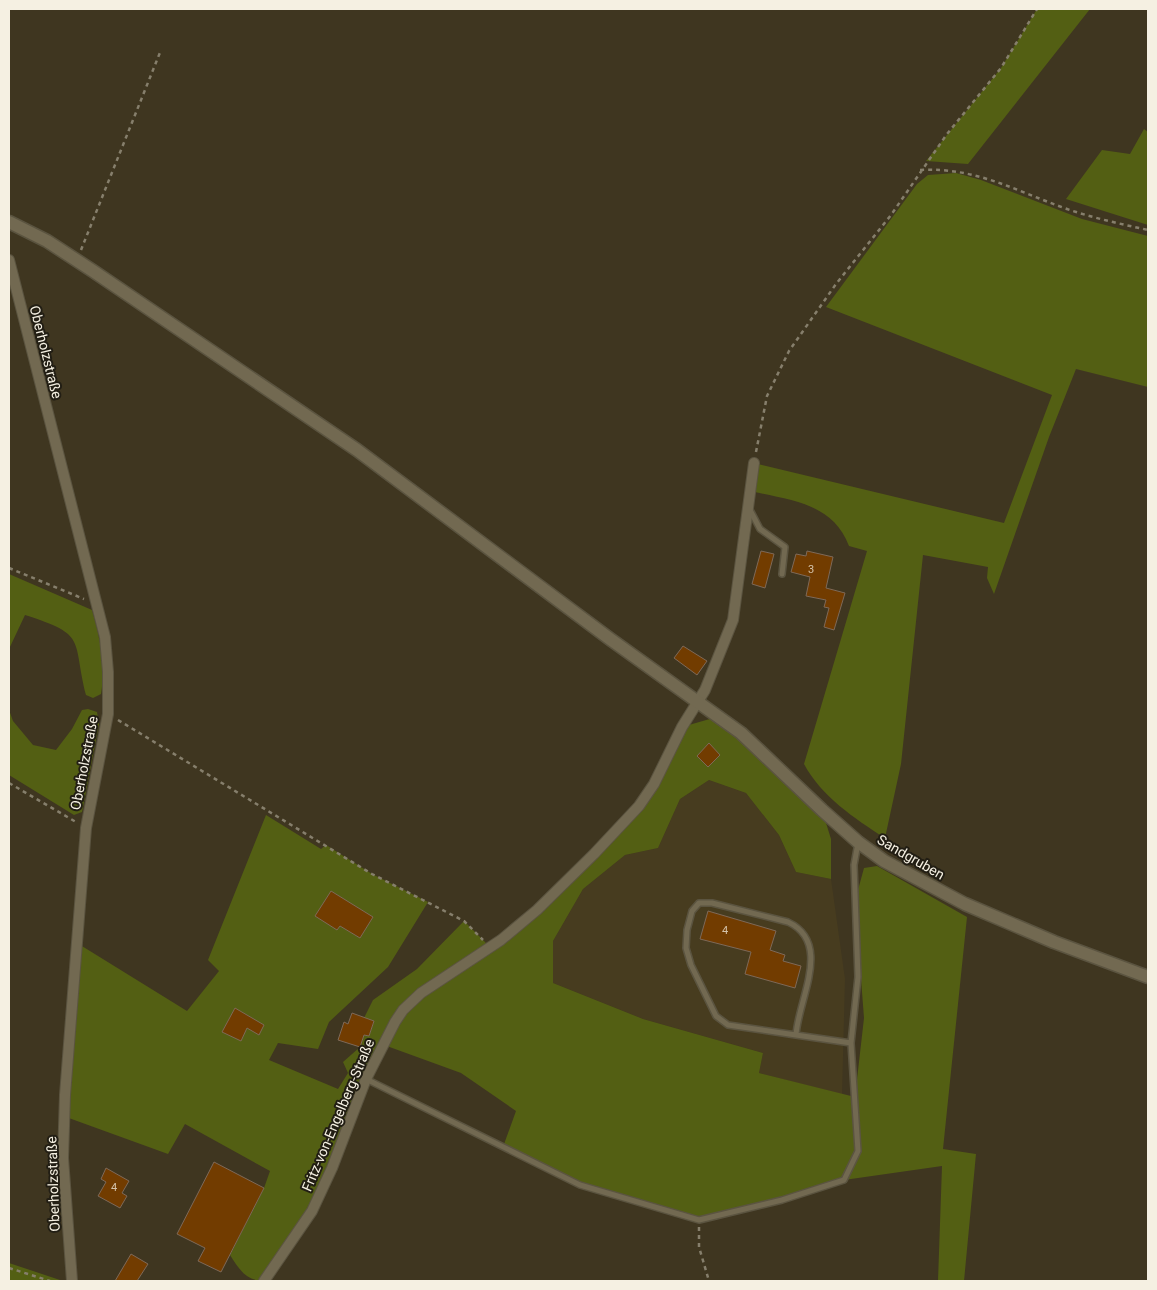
<svg xmlns="http://www.w3.org/2000/svg" width="1157" height="1290" font-family="Roboto,sans-serif">
<style>
.built{fill:#473c1f}
.green{fill:#535f13}
.building{fill:#723c00;stroke:#7e6958}
.lines{fill:none;stroke-linecap:round;stroke-linejoin:round}
.service-casing{stroke:#5b5440;stroke-width:8}
.minor-casing{stroke:#5b5440;stroke-width:12}
.tertiary-casing{stroke:#5b5440;stroke-width:15}
.path{stroke:#867f6c;stroke-width:2.5;stroke-dasharray:4 4;stroke-linecap:butt}
.service{stroke:#726951;stroke-width:5}
.minor{stroke:#726951;stroke-width:10}
.tertiary{stroke:#726951;stroke-width:12}
.labels{text-anchor:middle;dominant-baseline:central;stroke-width:4;stroke-linejoin:round;paint-order:stroke}
.number-label{font-size:11px;fill:#d4c3aa}
.street-label{font-size:14px;fill:#f5f0e2;stroke:#221e14}
</style>
<rect width="100%" height="100%" fill="#3f3620"/>
<!-- built -->
<path class="built" d="M709,780l37,13 33,42 17,37 35,7 14,100 -3,116 -83,-22 4,-20 -120,-34 -90,-36v-42l30,-52 42,-34 33,-7 22,-49z"/>
<!-- green -->
<path class="green" d="M1037,9h53l-122,155 -42,-3 75,-93z
M1144,129l4,3v93l-82,-26 36,-49 28,4z
M956,173l25,7 101,39 66,17v151l-72,-18 -27,68 -55,157 -7,-16 1,-11 -65,-12 -22,209 -16,74c-30,-19 -64,-42 -81,-74l63,-213 -18,-5c-16,-42 -55,-45 -94,-54l3,-28 246,59 48,-128 -226,-88 91,-123 11,-9z
M9,574l83,36c8,28 14,55 9,84l-8,4 -7,-3c-14,-56 2,-60 -61,-80l-16,34z
M88,709l9,3 2,12 -17,88 -8,3 -65,-40v-65l4,11 20,24 23,5 16,-21 10,-19z
M720,716l102,94 9,29v40l-35,-7 -17,-37 -33,-42 -37,-13 -29,19 -22,49 -33,7 -42,34 -30,52v42l90,36 120,34 -4,20 96,24 9,-79 -9,-117 9,-33 13,-2 90,51 -24,232 33,5 -12,127h-26l4,-115 -98,14 -62,20 -83,20 -119,-35 -77,-38 13,-36 -55,-38 -77,-28 -72,166 -48,70c-18,0 -25,-12 -34,-26l34,-67 6,-17 -85,-47 -17,30 -102,-37 11,-174 110,68 32,-40 -11,-11 58,-145 55,34 5,-4 46,29 56,28 -40,65 -59,55 -11,27 -40,-6 -9,17 69,29 10,-16 -5,-11 17,-15 4,-12 5,1 5,-15 -10,-3 9,-18 44,-31 47,-48 26,26 11,-7 138,-134 43,-79z
M9,1263l54,18h-54z"/>
<!-- building -->
<path class="building" d="M761,551l13,3 -9,34 -13,-4z
M807,551l26,6 -7,31 19,5 -11,37 -10,-3 5,-19 -5,-1 2,-7 -20,-4 4,-19 -19,-5 5,-18 10,2z
M683,646l24,15 -10,14 -23,-17z
M709,743l11,12 -12,12 -11,-11z
M331,891l42,26 -13,21 -20,-12 -3,4 -22,-14z
M708,911l68,20 -6,19 15,5 -2,6 18,5 -6,22 -50,-14 6,-22 -51,-13z
M235,1008l29,17 -5,10 -12,-7 -6,13 -19,-9z
M352,1013l22,8 -5,15 -5,-1 -4,12 -22,-7 6,-18 4,2z
M214,1162l50,26 -43,84 -23,-11 7,-13 -28,-14z
M106,1168l23,13 -7,12 5,3 -7,12 -22,-12 8,-14 -5,-3z
M131,1254l17,10 -11,17h-22z"/>
<g class="lines">
<!-- service casing -->
<g class="service-casing">
<path id="service" d="M749,508l11,21 25,18 -3,27
M796,1035l-68,-10 -12,-9 -25,-51 -5,-17 1,-18 5,-19 7,-8h13l76,19c45,21 10,78 8,113l55,8
M366,1079l214,106 119,35 83,-20 62,-20 14,-29 -7,-108 7,-66 -4,-112 4,-22"/>
</g>
<!-- minor casing -->
<g class="minor-casing">
<path id="minor" d="M9,260l96,377 3,35v42l-22,114 -21,267 -2,63 9,123
M264,1281l48,-70 20,-43 34,-89 29,-57 8,-12 18,-17 80,-53 36,-30 57,-56 45,-48 15,-22 28,-57 23,-37 28,-70 21,-157"/>
</g>
<!-- tertiary casing -->
<g class="tertiary-casing">
<path id="tertiary" d="M9,222l38,19 46,30 264,179 253,189 131,94 81,77 36,32 26,19 81,43 89,38 94,35"/>
</g>
<!-- path -->
<path class="path" d="M920,170c56,-3 96,21 147,39 26,9 54,15 81,21
M81,250l80,-200
M756,452l11,-56 22,-45 47,-67 55,-69 56,-81 54,-66 36,-59
M9,568l75,31
M118,720l254,154 92,47 19,19
M9,783l67,39
M699,1227v20l10,34
M9,1268l41,13"/>
<!-- service -->
<use href="#service" class="service"/>
<!-- minor -->
<use href="#minor" class="minor"/>
<!-- tertiary -->
<use href="#tertiary" class="tertiary"/>
</g>
<g class="labels">
<!-- number labels -->
<g class="number-label">
<text x="811" y="569">3</text>
<text x="725" y="930">4</text>
<text x="114" y="1187">4</text>
</g>
<!-- street labels -->
<g class="street-label">
<text transform="translate(46 352) rotate(76)">Oberholzstraße</text>
<text transform="translate(84 763) rotate(-79)">Oberholzstraße</text>
<text transform="translate(911 857) rotate(30)">Sandgruben</text>
<text transform="translate(338 1115) rotate(-67)">Fritz-von-Engelberg-Straße</text>
<text transform="translate(53 1184) rotate(-92)">Oberholzstraße</text>
</g>
</g>
<!-- border -->
<rect width="1157" height="1290" fill="none" stroke="#f5f0e2" stroke-width="20"/>
</svg>
